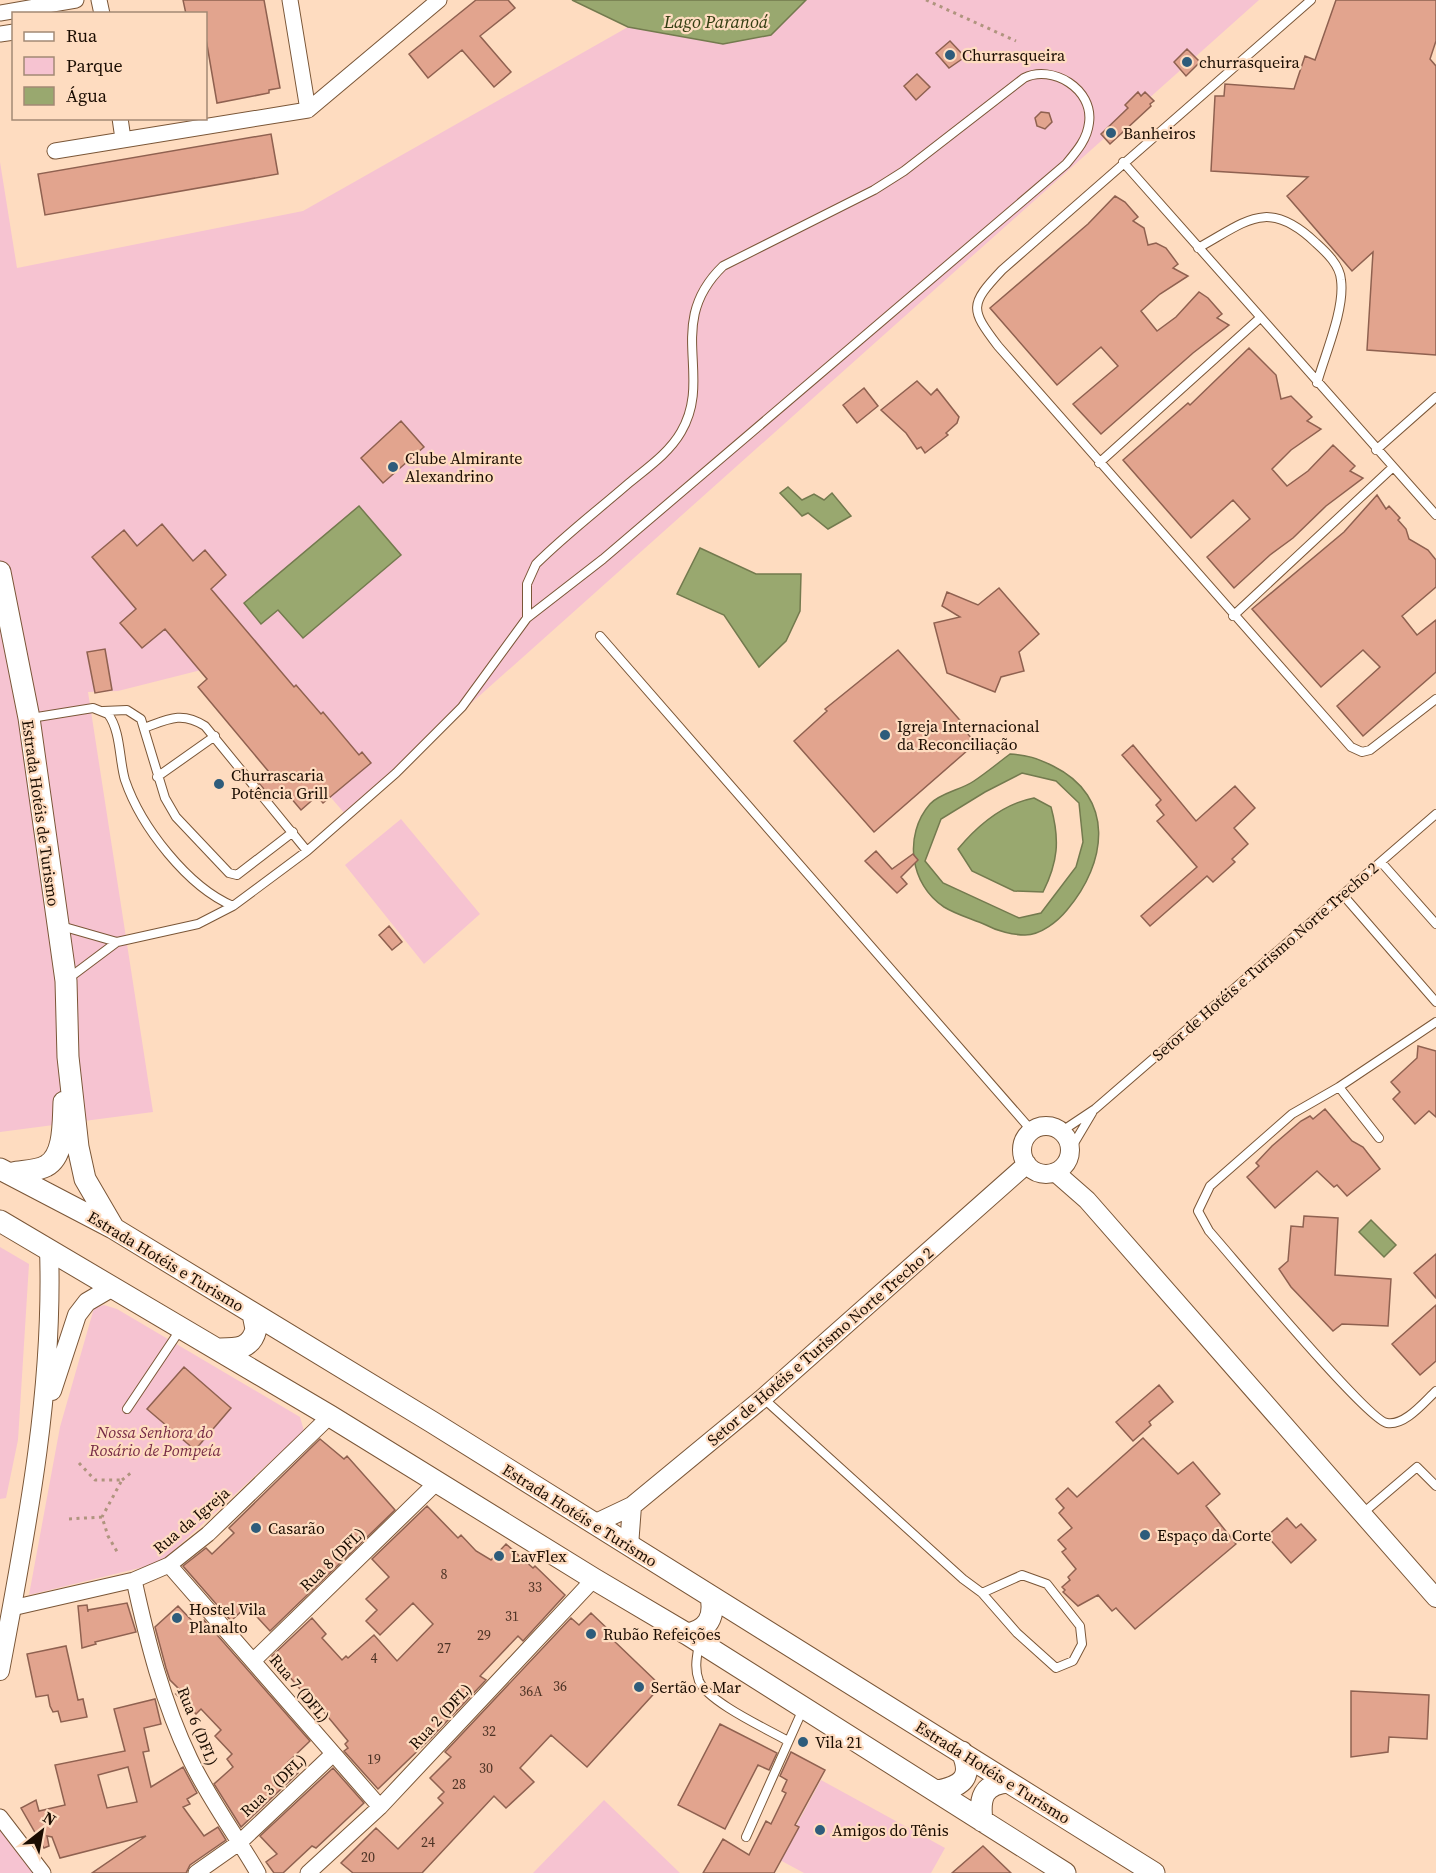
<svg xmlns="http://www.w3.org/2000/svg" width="1436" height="1873" font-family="'Source Serif 4',serif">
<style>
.green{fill:#f6c3d1}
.water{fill:#99a86f;stroke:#737a4e;stroke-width:1.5;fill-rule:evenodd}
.building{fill:#e2a48e;stroke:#8f6150;stroke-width:1.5;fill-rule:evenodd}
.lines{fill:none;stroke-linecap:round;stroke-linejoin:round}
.service-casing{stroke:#7a5637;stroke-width:10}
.minor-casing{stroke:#7a5637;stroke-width:17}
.tertiary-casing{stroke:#7a5637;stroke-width:20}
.secondary-casing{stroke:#7a5637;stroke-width:23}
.path{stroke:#af947e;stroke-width:3;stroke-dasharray:3 4.5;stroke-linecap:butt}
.service{stroke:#fff;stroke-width:8}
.minor{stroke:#fff;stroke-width:15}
.tertiary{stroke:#fff;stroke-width:18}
.secondary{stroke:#fff;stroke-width:21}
.poi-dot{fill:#2e5c7b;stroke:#fedcc0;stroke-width:2}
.labels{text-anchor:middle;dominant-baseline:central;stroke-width:4.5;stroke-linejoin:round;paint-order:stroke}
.number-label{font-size:14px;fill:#4d3325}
.poi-label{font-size:16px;fill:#1b0d02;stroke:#fedcc0;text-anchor:start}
.street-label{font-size:16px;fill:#1b0d02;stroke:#fedcc0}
.park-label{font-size:16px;font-style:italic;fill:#762a45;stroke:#fedcc0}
.water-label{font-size:18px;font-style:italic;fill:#333d11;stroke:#fedcc0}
</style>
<rect width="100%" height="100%" fill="#fedcc0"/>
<!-- green -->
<path class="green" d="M806,0h453l-913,815 -129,-149 -99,25 -30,1 65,420 -153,20v-970l17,106 286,-57 325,-184 95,17 48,-9z
M401,819l79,95 -56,50 -79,-99z
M0,1247l29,17 -11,176 -12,58 -6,1z
M104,1305l13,4 183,108 4,14 -144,132 -131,32 31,-168 34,-119z
M821,1780l124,68 -14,25h-127l-26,-14z
M604,1800l76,73h-147z
M0,1825l33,48h-33z"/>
<!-- water -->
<path class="water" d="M572,0h234l-35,35 -48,9 -95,-17z
M788,487l14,13 12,-6 10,6 8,-7 19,23 -23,13 -20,-16 -6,3 -22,-23z
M359,506l42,49 -98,83 -25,-28 -17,14 -17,-21z
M700,548l56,26h45l-1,37 -14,30 -27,26 -35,-52 -47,-21z
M1010,754c17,1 27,4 43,12 63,31 54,97 14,144 -9,11 -26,25 -42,25 -12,0 -28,-4 -39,-10 -13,-6 -29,-10 -42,-18 -34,-22 -41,-72 -14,-103 10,-11 31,-14 44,-23 12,-8 24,-18 36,-27zM1022,773l34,8 23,22 4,39 -7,25 -35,46 -22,5 -76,-35 -18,-22 16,-42 44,-27z
M1034,798l17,9c9,33 7,55 -8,85l-29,-1 -42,-20 -14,-22c20,-24 44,-45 76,-51z
M1371,1220l25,25 -12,12 -25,-25z"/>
<!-- building -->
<path class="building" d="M183,0h81l16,88 -11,2v3l-52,10 -11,-64v-25h-20z
M476,0h32l7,8 -35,28 31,36 -17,15 -32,-37 -34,28 -19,-24z
M1336,0h100v41l-6,18 6,7v289l-69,-5 6,-98 -21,19 -65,-75 21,-19 -97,-6 4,-75h9l1,-12 69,5 11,-33 10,4z
M950,41l15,16 -16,11 -13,-15z
M1187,49l13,13 -14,14 -12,-14z
M917,74l13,13 -14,13 -12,-14z
M1138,92l3,4 4,-4 9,9 -4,3 1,2 -41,38 -9,-10 27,-26 -3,-3z
M1041,112l8,1 3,9 -7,7 -8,-3 -2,-8z
M271,134l7,40 -233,41 -7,-41z
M1115,196l10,6 13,15 -5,4 11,7 4,17 8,-2 10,5 12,16 -5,4 15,8 -28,18 -19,17 16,20 19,-14 23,-25 9,6 14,16 -5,4 12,7 -36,28 -92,81 -28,-30 45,-38 -17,-19 -44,38 -67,-77 98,-84z
M1249,348l27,27 5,24 10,-3 21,21 -5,4 14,8 -30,21 -19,19 15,17 21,-15 25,-26 22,21 -5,5 13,7 -37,28 -33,32 -23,17 -36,33 -27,-31 43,-38 -17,-19 -42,38 -68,-78 65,-57 2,2z
M917,381l14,14 6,-6 22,28 -2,6 -11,10 2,2 -23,18 -4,-6 -4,2 -11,-16 -25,-23z
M864,388l14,18 -21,17 -14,-18z
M401,421l23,26 -41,36 -22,-25z
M1377,495l9,14 3,-3 11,12 -2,2 8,9 3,10 19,11 8,10v27l-34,29 15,19 19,-15v52l-73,64 -26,-30 43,-39 -17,-17 -42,37 -69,-78 92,-77z
M162,524l31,37 12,-11 21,25 -15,14 83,98 2,-2 25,29 2,-2 36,43 3,-3 9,11 -48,40 -6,-7 -16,14 -16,-19 -12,9 -15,-18 11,-10 -71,-85 9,-8 -42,-50 -23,19 -22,-25 16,-14 -44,-52 32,-27 13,16z
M999,588l40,46 -20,18 5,19 -23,6 -6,15 -48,-19 -13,-50 26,-6 -18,-11 5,-14 31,13z
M105,649l7,41 -17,3 -8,-41z
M898,650l68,77 -2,3 12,13 -102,89 -80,-91 33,-30 -2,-2z
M1133,745l63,76 39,-35 20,22 -21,20 14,16 -16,15 3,3 -22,20 -6,-6 -57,50 -9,-10 56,-49 -40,-46 7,-6 -8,-10 5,-5 -39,-45z
M876,851l16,18 21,-15 5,6 -17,17 6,7 -10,9 -32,-32z
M389,926l13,16 -10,8 -13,-15z
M1418,1046l18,5v66l-7,-6 -14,13 -22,-25 7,-7 -9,-10 26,-24z
M1325,1109l27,32 11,6 17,22 -33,27 -10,-11 -3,2 -17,-16 -42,37 -28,-31 12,-11 -3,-3 16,-17 29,-25 9,-5 3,3z
M1304,1216l34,2 -3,57 56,4 -3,47 -46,-2 -9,7 -42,-44 -12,-18 9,-8 3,-35 12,1z
M1436,1254v44l-22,-25z
M1436,1305v56l-16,14 -28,-31z
M184,1367l47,41 -36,42 -48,-41z
M1159,1385l14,17 -24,20 2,3 -18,16 -17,-19z
M1143,1438l35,36 15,-12 27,32 -14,12 30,38 -101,85 -19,-21 -4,3 -14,-16 -20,11 -15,-14 2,-2 -3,-3 8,-7 -2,-3 8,-8 -14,-17 4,-3 -8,-9 14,-12 -13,-15 5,-5 -8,-9 12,-11 9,9z
M320,1439l24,20 3,-3 48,54 -125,121 -23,-25 -16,15 -48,-55 23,-18 6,6 22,-21 -5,-5z
M427,1506l31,32 3,-3 15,16 15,9 15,-16 27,24 2,-2 30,29 -42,46 -5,-5 -38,40 6,4 -55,58 -53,51 -34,-38 4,-3 -3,-4 3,-3 -34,-41 -3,2 -39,-46 40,-38 14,16 -4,4 20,22 4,-4 2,2 26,-23 23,26 36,-37 -20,-21 -33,32 -14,-14 11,-11 -11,-11 23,-22 -17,-18z
M1287,1518l9,10 5,-4 15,16 -25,23 -24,-27z
M127,1603l9,29 -41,10 1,2 -14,4 -4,-42 9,-1 1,7v-2z
M178,1606l19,20 7,-6 106,121 -22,21 10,11 -57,54 -27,-43 19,-17 -6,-8 5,-5 -17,-18 6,-6 -20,-21 -5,5 -20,-20 6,-2 -12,-12 -4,-12 -11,-41z
M591,1613l23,22 -3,3 50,48 -74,81 -36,-32 -31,33 14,14 -28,26 -12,-12 -72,77h-69l-12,-10 35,-35 22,21 45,-46 -5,-5 6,-6 -14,-14 21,-21 -6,-5 126,-134 8,7z
M66,1646l12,54 5,-1 4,18 -26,5 -3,-11 -5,1 -3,-6 -2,-11 -12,2 -9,-43z
M1351,1691l78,4 -2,44 -38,-2 -1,15 -37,5z
M155,1699l6,25 -17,4 5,23 -6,1 8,35 32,-20 14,26 -10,6 3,5 -7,3 21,29 14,-9 8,13 -36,25 -4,8h-94l54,-37 -86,22 -8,-21 -5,-1 2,10 -5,2 -23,-40 15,-8 3,11 26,-6 -10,-40 70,-14 -11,-42zM128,1767l9,35 -30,6 -9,-33z
M720,1724l57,29 -8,17 -11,-5 -33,64 -47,-24z
M791,1752l34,18 -30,55 4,2 -25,46h-71l20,-34 26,16 17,-34 5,3 15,-31 -4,-2 5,-11 -7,-4z
M333,1768l31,35 -48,45 -4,-2 -29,27h-9l-8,-11 11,-8 -17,-18z
M983,1846l28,27h-59z"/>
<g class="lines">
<!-- service casing -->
<g class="service-casing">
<path id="service" d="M1311,0l-309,270c-33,35 -32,39 -4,76l353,401 11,5 8,-2 66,-51
M1123,162l313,353
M1198,248c49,-27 70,-51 118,-5 10,9 24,22 25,37 4,29 -16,74 -24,103
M1376,450l60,-53
M1099,463l161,-145
M1233,616l159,-148
M600,636l432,495
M103,711l24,-1 14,9 24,79 11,19 53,56 8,2 56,-43
M31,718l62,-10 15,6c13,17 11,46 17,66 16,47 63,107 108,126l74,-55 89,-78 66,-66 65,-89 76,-59 463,-395c10,-12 21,-24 23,-41 5,-34 -37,-59 -65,-45l-120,93 -30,19 -151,76c-59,57 -9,110 -42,166 -12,21 -34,36 -52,51 -31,27 -64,52 -93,81l-9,20v34
M144,728c24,-9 38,-17 61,-2l102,125
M157,777l58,-41
M1381,862l55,62
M1343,895l93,107
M61,926l56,16
M69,978l48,-36 81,-18 35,-18
M1436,1022l-97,65 -47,27 -82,72 -12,25 11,20c24,27 158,189 178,192 18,3 37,-21 49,-32
M1339,1087l40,51
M1062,1131l33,-22 341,-295
M1070,1150l22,-37
M764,1399l199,180 19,14 35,40 39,35 17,-7 9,-17 -2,-18 -33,-42 -25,-9 -40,18
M127,1409l53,-79
M1363,1513l54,-46 19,19
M699,1644c-2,12 -5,24 0,37 9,21 68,48 89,60
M746,1837l57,-128"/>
</g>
<!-- minor casing -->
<g class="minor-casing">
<path id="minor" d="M99,0l3,14
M0,13l76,-13
M0,34l14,-2
M308,110l131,-110
M120,118l3,21
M55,151l253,-41 -18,-110
M169,1565l211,242
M134,1580c13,60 29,123 56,179 19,40 46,76 68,114
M12,1608l122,-28 35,-15 39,-31 122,-118
M254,1660l182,-177
M0,1817l43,56
M196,1873l44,-31 92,-87
M308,1873l72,-66 214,-228"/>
</g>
<!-- tertiary casing -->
<g class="tertiary-casing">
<path id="tertiary" d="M1022 1150a24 24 0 1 1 48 0a24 24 0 1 1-48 0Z
M1055,1172l32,28 349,398
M52,1391l25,-76 10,-13 24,-14
M594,1524l38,-18 131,-108 264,-234
M629,1546l3,-40
M0,1671c26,-139 54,-280 49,-422"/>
</g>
<!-- secondary casing -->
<g class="secondary-casing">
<path id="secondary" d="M0,572l29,146 37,263 2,76 10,90 7,32 28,48
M0,1169l113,59 319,194 722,451
M13,1173c10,-2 24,-2 33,-7 19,-10 17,-45 18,-64
M0,1221l330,195 264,163 93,55 378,239
M217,1349c19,0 34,1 39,-20l-3,-15
M687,1634c21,-4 28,-17 24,-37
M938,1791c25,-5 35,-14 24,-39
M982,1821c-3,-23 1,-37 26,-39"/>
</g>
<!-- path -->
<path class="path" d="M926,0l90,41
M79,1463l16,17h27l-20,37
M122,1480l10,-8
M69,1519l33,-2 6,19 11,19"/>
<!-- service -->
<use href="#service" class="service"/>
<!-- minor -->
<use href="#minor" class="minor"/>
<!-- tertiary -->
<use href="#tertiary" class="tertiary"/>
<!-- secondary -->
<use href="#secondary" class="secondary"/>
</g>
<!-- markers -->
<g class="poi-dot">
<circle cx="950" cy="55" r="6"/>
<circle cx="1187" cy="62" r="6"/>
<circle cx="1111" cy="133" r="6"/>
<circle cx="393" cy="467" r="6"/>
<circle cx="885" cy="735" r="6"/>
<circle cx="219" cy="784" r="6"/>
<circle cx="256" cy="1528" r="6"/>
<circle cx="1145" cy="1535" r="6"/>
<circle cx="499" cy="1556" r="6"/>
<circle cx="177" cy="1618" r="6"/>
<circle cx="591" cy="1634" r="6"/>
<circle cx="639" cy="1687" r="6"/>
<circle cx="803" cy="1742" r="6"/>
<circle cx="820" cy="1830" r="6"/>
</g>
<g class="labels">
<!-- number labels -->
<g class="number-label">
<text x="444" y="1574">8</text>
<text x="535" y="1587">33</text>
<text x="512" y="1616">31</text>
<text x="484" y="1635">29</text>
<text x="444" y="1648">27</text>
<text x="374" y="1658">4</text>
<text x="560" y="1686">36</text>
<text x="531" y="1691">36A</text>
<text x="489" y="1731">32</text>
<text x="374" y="1759">19</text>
<text x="486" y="1768">30</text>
<text x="459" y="1784">28</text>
<text x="428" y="1842">24</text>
<text x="368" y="1857">20</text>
</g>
<!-- poi labels -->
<g class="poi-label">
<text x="962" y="55">Churrasqueira</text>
<text x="1199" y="62">churrasqueira</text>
<text x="1123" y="133">Banheiros</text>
<text x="405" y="458">Clube Almirante<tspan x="405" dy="18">Alexandrino</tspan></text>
<text x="897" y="726">Igreja Internacional<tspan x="897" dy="18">da Reconciliação</tspan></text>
<text x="231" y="775">Churrascaria<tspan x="231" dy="18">Potência Grill</tspan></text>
<text x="268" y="1528">Casarão</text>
<text x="1157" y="1535">Espaço da Corte</text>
<text x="511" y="1556">LavFlex</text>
<text x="189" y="1609">Hostel Vila<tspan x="189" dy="18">Planalto</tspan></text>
<text x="603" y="1634">Rubão Refeições</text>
<text x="651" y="1687">Sertão e Mar</text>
<text x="815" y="1742">Vila 21</text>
<text x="832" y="1830">Amigos do Tênis</text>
</g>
<!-- street labels -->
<g class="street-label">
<text transform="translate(41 813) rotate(82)">Estrada Hotéis de Turismo</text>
<text transform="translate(1265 961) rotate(-41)">Setor de Hotéis e Turismo Norte Trecho 2</text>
<text transform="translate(166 1261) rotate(31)">Estrada Hotéis e Turismo</text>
<text transform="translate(820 1346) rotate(-41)">Setor de Hotéis e Turismo Norte Trecho 2</text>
<text transform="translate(580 1515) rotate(32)">Estrada Hotéis e Turismo</text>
<text transform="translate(191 1520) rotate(-40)">Rua da Igreja</text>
<text transform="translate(332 1559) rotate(-44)">Rua 8 (DFL)</text>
<text transform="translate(300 1688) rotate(50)">Rua 7 (DFL)</text>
<text transform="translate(440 1716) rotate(-47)">Rua 2 (DFL)</text>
<text transform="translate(198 1726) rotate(68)">Rua 6 (DFL)</text>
<text transform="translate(993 1772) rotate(32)">Estrada Hotéis e Turismo</text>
<text transform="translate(273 1785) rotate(-43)">Rua 3 (DFL)</text>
</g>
<!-- park labels -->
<g class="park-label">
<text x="155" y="1432">Nossa Senhora do<tspan x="155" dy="18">Rosário de Pompeía</tspan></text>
</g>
<!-- water labels -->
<g class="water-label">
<text x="716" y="21">Lago Paranoá</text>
</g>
</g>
<!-- legend -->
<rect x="12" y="12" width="195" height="108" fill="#fedcc0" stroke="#a38974" stroke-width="1.5"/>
<rect x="24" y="32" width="30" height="9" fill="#ffffff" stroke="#a38974" stroke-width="1.5"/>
<text x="66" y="42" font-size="18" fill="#1b0d02">Rua</text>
<rect x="24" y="57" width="30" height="18" fill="#f6c3d1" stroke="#a38974" stroke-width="1.5"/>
<text x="66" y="72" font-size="18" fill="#1b0d02">Parque</text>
<rect x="24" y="87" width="30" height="18" fill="#99a86f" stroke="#a38974" stroke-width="1.5"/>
<text x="66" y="102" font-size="18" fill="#1b0d02">Água</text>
<!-- north arrow -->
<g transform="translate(42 1831) rotate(31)" stroke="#fedcc0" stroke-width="4.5" paint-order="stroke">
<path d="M0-4.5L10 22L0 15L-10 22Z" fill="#1b0d02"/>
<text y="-9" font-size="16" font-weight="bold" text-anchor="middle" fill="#1b0d02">N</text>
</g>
</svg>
